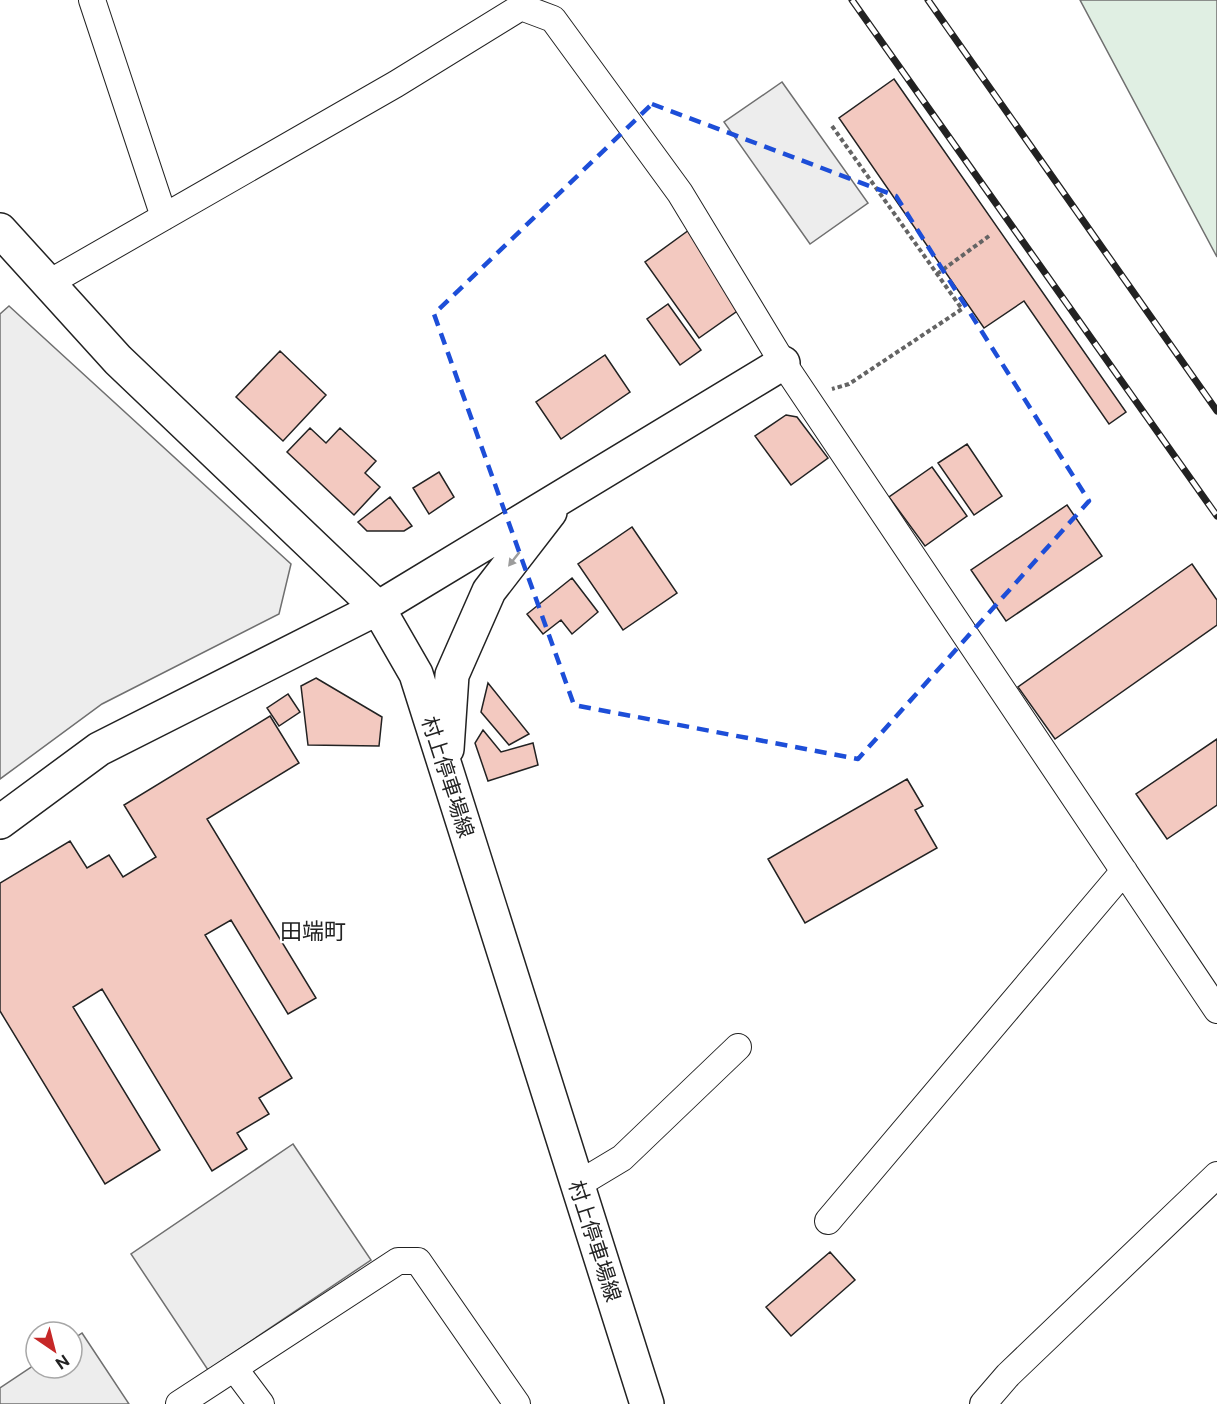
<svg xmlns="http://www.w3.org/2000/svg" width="1217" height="1404" font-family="'Public Sans','Noto Sans JP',sans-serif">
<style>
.green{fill:#e0efe3;stroke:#6f6f6f;stroke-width:1.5}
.parking{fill:#ededed;stroke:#6f6f6f;stroke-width:1.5}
.building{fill:#f3c9c0;stroke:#222;stroke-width:1.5}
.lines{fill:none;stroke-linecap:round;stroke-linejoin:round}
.street-casing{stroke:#222;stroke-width:28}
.secondary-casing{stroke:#222;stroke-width:36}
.path{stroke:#646464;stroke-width:4;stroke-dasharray:4.5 3;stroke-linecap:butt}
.street{stroke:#fff;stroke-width:26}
.secondary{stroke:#fff;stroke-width:33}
.rail-casing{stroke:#222;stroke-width:7}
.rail{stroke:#fff;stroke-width:4.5;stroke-dasharray:14;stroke-linecap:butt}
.oneway{fill:#9c9c9c}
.marked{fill:none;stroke:#1d4ed8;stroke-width:4.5;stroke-dasharray:12 8;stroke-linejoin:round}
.labels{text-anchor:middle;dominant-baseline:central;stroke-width:4.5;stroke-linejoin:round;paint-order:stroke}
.street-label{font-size:21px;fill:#222;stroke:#fff}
.neighbourhood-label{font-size:22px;fill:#222;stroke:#fff}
</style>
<rect width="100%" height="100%" fill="#fff"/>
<!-- green -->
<path class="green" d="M1080,0h137v257z"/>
<!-- parking -->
<path class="parking" d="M782,82l86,121 -58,41 -86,-122z
M9,306l282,258 -12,50 -177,90 -102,75v-465z
M293,1144l78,116 -163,110 -77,-116z
M82,1333l47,71h-129v-16l36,-24v4h36v-28z"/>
<!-- building -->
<path class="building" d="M894,79l232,333 -17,12 -85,-123 -40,27 -145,-210z
M689,230l54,77 -44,31 -54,-76z
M668,304l33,46 -21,15 -33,-46z
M280,351l46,44 -43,46 -47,-44z
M605,355l25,37 -69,47 -25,-37z
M786,415l11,2 31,41 -37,27 -36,-49z
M310,428l16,15 14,-15 36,33 -11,12 15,14 -26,28 -67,-63z
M967,444l35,52 -28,19 -36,-52z
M932,467l35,49 -42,30 -36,-49z
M439,472l15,25 -25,17 -16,-26z
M390,497l22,29 -8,5h-37l-9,-9z
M1067,505l35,51 -96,65 -35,-51z
M632,527l45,66 -54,37 -45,-66z
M1192,564l25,36v25l-162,114 -37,-52z
M572,578l26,34 -26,22 -11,-14 -18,14 -16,-20z
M316,678l66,39 -3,29 -71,-1 -7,-59z
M488,683l41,51 -20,11 -28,-33z
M288,694l12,18 -21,14 -12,-18z
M270,716l29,47 -92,56 109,179 -28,16 -57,-94 -26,15 87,143 -33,20 10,16 -32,19 10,16 -35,22 -110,-182 -29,18 87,143 -55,34 -105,-173v-128l70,-42 17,27 22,-13 14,22 33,-20 -32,-52z
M483,730l18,22 32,-9 5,22 -50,16 -13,-38z
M1217,739v66l-50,34 -31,-45z
M907,779l16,27 -8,4 22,38 -132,75 -37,-64z
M830,1252l25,28 -64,56 -25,-29z"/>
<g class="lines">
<!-- street casing -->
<g class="street-casing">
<path id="street" d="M92,0l72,217
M47,284l349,-200 125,-77 32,12 127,174 103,170 434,647
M577,1185l45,-27 116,-111
M828,1221l296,-350
M234,1368l27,36
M179,1404l219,-143h20l99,143
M983,1404l25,-29 209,-200"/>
</g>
<!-- secondary casing -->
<g class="secondary-casing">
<path id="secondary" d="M0,230l118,130 260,248 38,66 231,730
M447,749l5,-74 37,-84 61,-79
M0,822l99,-73 279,-141 405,-245"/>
</g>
<!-- path -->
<path class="path" d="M832,126l130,183 -113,75 -17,5
M937,274l52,-38"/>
<!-- street -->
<use href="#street" class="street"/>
<!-- secondary -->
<use href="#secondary" class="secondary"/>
<!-- rail casing -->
<g class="rail-casing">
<path id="rail" d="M852,0l365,516
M928,0l289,411"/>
</g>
<!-- rail -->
<use href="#rail" class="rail"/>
</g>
<!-- one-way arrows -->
<defs><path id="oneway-solid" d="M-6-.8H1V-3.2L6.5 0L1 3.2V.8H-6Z" transform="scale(1.5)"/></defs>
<use class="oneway" href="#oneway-solid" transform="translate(514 559) rotate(128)"/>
<!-- marked area -->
<path class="marked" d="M652,104l244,92 193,305 -231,258 -284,-54 -140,-391z"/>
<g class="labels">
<!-- street labels -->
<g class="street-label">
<text transform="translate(448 777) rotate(72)">村上停車場線</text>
<text transform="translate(595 1241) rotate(72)">村上停車場線</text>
</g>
<!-- neighbourhood labels -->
<g class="neighbourhood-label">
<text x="313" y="931">田端町</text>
</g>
</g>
<!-- north arrow -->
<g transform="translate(54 1350) rotate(145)"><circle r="28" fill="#ffffff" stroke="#a7a7a7" stroke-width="1.5"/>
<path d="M0-4.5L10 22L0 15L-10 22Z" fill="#c62828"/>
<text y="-9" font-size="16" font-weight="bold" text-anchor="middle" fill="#222222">N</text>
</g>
</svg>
